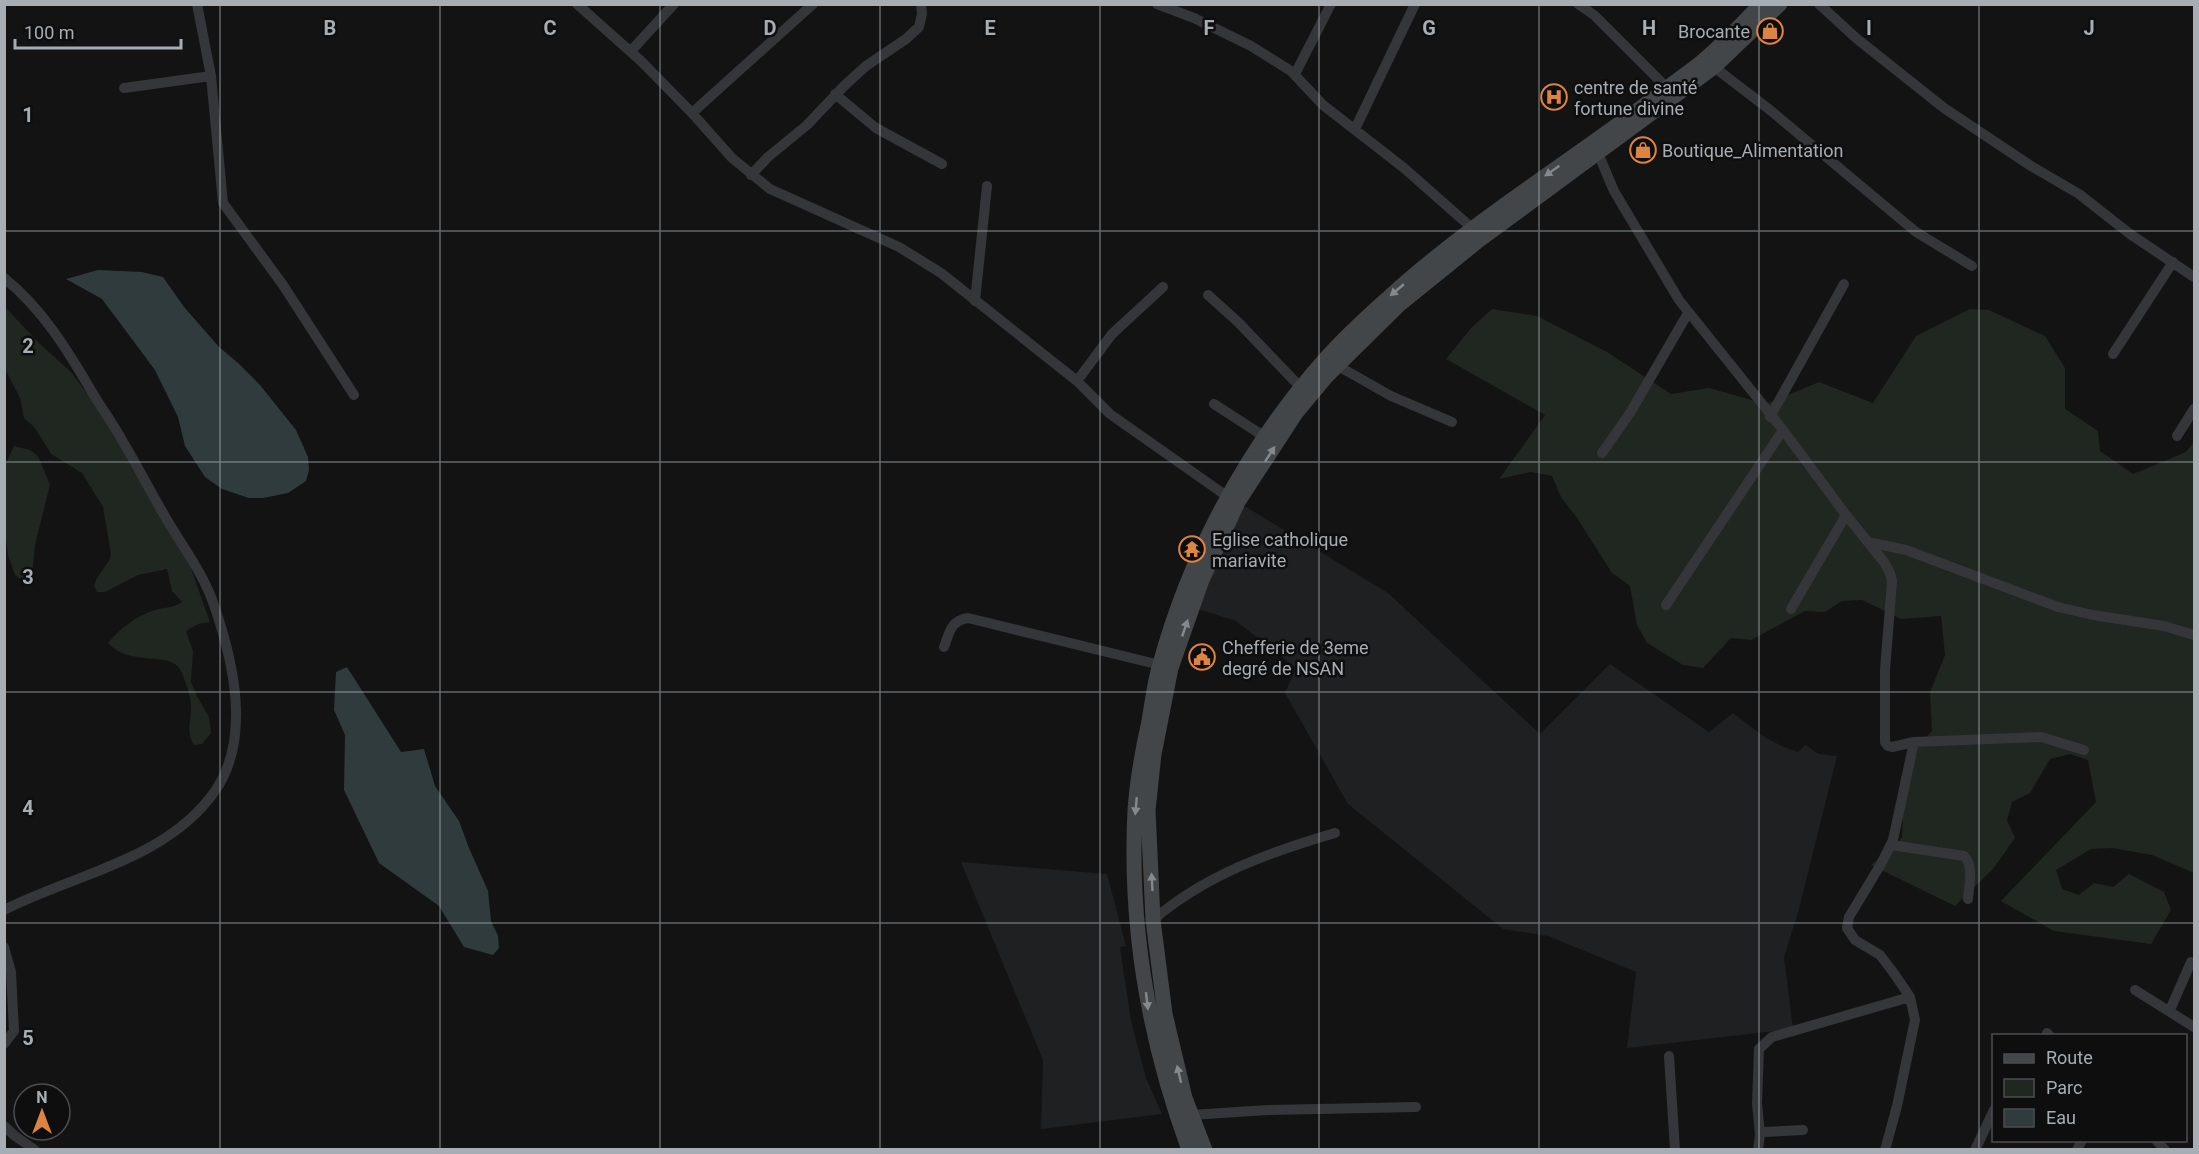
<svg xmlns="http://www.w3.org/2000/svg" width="2199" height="1154" font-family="Roboto,sans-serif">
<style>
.built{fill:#1f2021}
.green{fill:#202620}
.water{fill:#303b3e}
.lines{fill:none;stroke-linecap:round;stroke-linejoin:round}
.street{stroke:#353639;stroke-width:10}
.secondary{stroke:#434649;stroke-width:15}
.oneway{fill:#83898e}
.grid{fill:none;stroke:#a6adb3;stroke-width:1.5;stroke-opacity:0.55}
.labels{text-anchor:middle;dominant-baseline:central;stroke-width:5;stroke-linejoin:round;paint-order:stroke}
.poi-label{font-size:18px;fill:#a6adb3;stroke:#0e0e0f;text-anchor:start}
.grid-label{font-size:20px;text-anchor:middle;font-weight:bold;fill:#a6adb3;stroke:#0e0e0f;stroke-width:5;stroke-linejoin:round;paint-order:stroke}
</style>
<rect width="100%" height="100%" fill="#131314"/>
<!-- built -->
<path class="built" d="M1238,502l150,91 152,141 70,-70 99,68 24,-19 33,25 18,9 14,5 7,-7 14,9 18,2 -38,153 -15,48 9,72 -166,19 9,-76 -88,-36 -45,-7 -155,-125 -63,-111 11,-25 -60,-47 -44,-14z
M961,862l146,12 19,72 -6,1 11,74 15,57 16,36 -121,15 2,-69z"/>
<!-- green -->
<path class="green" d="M4,306l36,38 31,28 61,82 57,109 21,59 -12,2 -12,7 7,20 -2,31 6,14 12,21 2,16 -9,11 -8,1c-9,-14 -2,-25 -3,-40 0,-9 -7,-28 -11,-36 -11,-18 -51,-2 -72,-26 13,-15 28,-27 47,-33 10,-3 19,-2 27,-8l-10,-11 -5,-22 -29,6 -33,17h-8l-3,-6c4,-15 15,-20 17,-32l-8,-47 -21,-34 -31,-19 -16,-26 -11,-10 -4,-20 -15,-29z
M1492,309l45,7 70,36 64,42 38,-6 57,16 53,-22 54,21 43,-67 54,-27 19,1 56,26 20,32v41l33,22 2,20 33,23 53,-22 8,-10v431l-42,-18 -40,-7 -21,1 -35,21 6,19 17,6 15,-12 19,4 16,-13 35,18 7,18 -20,34 -97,-13 -53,-30 95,-99 -8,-42 -18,-6 -20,5 -20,34 -18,9 -5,18 8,18 -22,31 -38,37 -84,-41 31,-27 3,-77 27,-30 -2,-39 15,-37 -4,-39 -40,3 -39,-19 -20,1 -17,11 -20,-1 -54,29 -20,-2 -28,30 -20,-3 -36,-22 -10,-18 -7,-39 -18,-13 -35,-55 -16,-21 -9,-21 -21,-4 -32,7 46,-64 -99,-56 26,-32z
M14,446l16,4 8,6 12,29 -15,60 -3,32 -9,4 -8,-6 -7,-20 -3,-21v-69z"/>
<!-- water -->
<path class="water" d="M98,270l44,2 21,5 21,30 35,40 19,16 22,22 36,45 12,27 1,13 -3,11 -18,12 -25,5h-14l-27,-9 -17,-12 -20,-31 -7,-29 -23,-47 -53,-71 -36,-20z
M347,667l54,85 23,-3 11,37 24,35 10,27 19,43 3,30 7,15 1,12 -6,7 -29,-8 -25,-41 -60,-43 -35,-73 1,-55 -11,-25 2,-38z"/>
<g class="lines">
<!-- street -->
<path class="street" d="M197,4l14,72 12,127 60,82 71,110
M577,4l64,57 51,52 40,45 38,31 129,58 42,26 136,108 33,33 118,83
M1157,4l37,14 57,28 40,25 32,34 81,63 68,60
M1578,4l16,11 73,73
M1819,4l37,34 88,70 87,58 48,28 51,40 64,43
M631,51l43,-47
M1714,67l56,43 146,122 56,34
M1295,74l36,-70
M124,88l87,-12
M835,94l41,34 66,36
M692,113l121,-109
M1355,129l60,-125
M1598,153l16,38 65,109 104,130 63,85 38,47 6,11 2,8 -7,89v72l3,4 4,1 22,-5 -21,98 -12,24 -32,53 -2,11 8,12 25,15 13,17 17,25 5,23 -18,86 -12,44
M751,175l17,-18 39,-32 37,-39 22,-20 40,-27 13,-12 3,-13 -1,-10
M4,278c38,30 64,73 88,114 10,17 22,33 31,50 14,23 26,47 40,71 18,32 41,60 52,95 19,56 36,131 0,183 -48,69 -141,83 -211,119
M1208,295l30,27 67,70
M975,301l12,-115
M2113,354l60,-92
M1338,366l53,30 61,26
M1077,381l35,-47 51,-47
M1214,404l51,33
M1770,417l74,-133
M2177,436l17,-27
M1602,453l28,-40 58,-100
M1868,542l38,8 152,57 35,8 71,11 30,9
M1666,605l117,-175
M1791,609l55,-94
M944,647c6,-15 6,-26 24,-29l192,47
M1914,742l127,-5 43,13
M1891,845l73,11c10,9 5,30 4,43
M1153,920c52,-45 117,-68 182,-87
M4,947l7,25 3,59 -10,13
M2135,990l59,37
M2170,1010l21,-48
M2047,1033l3,3
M1669,1056l6,94
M1191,1115l77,-5 148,-3
M4,1126l11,10 20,14
M1760,1134l-3,-30 2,-55 13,-12 138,-40
M2156,1140l9,10
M1758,1150l2,-16 4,-2 39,-2
M1975,1150l19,-40
M2077,1150l5,-10"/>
<!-- secondary -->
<path class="secondary" d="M1189,1150c-40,-109 -60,-224 -54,-340 2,-28 7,-57 13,-84 4,-21 6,-42 12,-62 29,-106 83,-209 154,-292 22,-27 49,-52 75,-75 86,-78 186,-138 277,-208 13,-11 27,-19 39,-30 20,-17 38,-36 56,-55
M1205,1150l-20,-52 -20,-84 -12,-94 -5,-110 6,-56 17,-86 31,-88 36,-78 58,-89 30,-36 73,-72 79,-64 236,-174 66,-63"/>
</g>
<!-- one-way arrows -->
<defs><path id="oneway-solid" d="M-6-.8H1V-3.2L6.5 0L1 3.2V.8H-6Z" transform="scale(1.5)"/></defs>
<g class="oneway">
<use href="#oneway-solid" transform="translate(1552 171) rotate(145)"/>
<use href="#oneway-solid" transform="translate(1397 290) rotate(140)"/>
<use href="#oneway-solid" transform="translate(1270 454) rotate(-57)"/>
<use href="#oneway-solid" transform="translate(1185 628) rotate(-71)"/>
<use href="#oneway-solid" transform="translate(1136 806) rotate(95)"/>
<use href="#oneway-solid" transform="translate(1152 882) rotate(-93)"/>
<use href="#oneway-solid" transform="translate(1147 1001) rotate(83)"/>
<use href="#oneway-solid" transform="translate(1179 1074) rotate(-103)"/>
</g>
<!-- grid -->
<path class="grid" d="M220,4v1146M440,4v1146M660,4v1146M880,4v1146M1100,4v1146M1319,4v1146M1539,4v1146M1759,4v1146M1979,4v1146M4,231h2190M4,462h2190M4,692h2190M4,923h2190"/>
<!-- icons -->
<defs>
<g id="shop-ring" transform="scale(1.35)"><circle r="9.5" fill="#0e0e0f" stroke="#dc8543" stroke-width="1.5"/><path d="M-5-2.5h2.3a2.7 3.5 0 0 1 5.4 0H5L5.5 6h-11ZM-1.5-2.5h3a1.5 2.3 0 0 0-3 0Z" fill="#dc8543"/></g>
<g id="hospital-ring" transform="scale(1.35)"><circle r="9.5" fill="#0e0e0f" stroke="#dc8543" stroke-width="1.5"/><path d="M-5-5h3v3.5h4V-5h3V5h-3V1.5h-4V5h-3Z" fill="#dc8543"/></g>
<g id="temple-ring" transform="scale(1.35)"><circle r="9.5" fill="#0e0e0f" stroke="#dc8543" stroke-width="1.5"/><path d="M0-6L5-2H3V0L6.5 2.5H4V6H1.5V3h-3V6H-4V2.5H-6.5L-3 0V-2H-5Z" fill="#dc8543"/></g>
<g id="civic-ring" transform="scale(1.35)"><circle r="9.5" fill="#0e0e0f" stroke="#dc8543" stroke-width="1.5"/><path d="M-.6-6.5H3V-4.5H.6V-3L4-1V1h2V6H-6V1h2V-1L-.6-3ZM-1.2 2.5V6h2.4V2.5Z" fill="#dc8543"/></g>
</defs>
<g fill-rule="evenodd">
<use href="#shop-ring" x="1770" y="31"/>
<use href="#hospital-ring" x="1554" y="97"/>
<use href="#shop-ring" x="1643" y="150"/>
<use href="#temple-ring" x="1192" y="549"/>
<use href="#civic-ring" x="1202" y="657"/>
</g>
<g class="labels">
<!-- poi labels -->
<g class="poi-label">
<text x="1750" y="31" text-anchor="end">Brocante</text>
<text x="1574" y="87">centre de santé<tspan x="1574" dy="21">fortune divine</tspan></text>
<text x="1662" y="150">Boutique_Alimentation</text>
<text x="1212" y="539">Eglise catholique<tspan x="1212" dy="21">mariavite</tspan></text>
<text x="1222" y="647">Chefferie de 3eme<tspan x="1222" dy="21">degré de NSAN</tspan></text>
</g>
</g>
<g class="grid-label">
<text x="330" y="35">B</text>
<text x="550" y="35">C</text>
<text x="770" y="35">D</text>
<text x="990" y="35">E</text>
<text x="1209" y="35">F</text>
<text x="1429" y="35">G</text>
<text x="1649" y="35">H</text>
<text x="1869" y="35">I</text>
<text x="2089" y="35">J</text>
<text x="28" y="122">1</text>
<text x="28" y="353">2</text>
<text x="28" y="584">3</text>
<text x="28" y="815">4</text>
<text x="28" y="1045">5</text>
</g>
<!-- border -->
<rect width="2199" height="1154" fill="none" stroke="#a6adb3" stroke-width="12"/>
<!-- legend -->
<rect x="1992" y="1034" width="195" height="108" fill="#0e0e0f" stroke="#4b4e51" stroke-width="1.5"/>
<rect x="2004" y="1054" width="30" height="9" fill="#434649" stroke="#4b4e51" stroke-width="1.5"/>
<text x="2046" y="1064" font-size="18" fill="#a6adb3">Route</text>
<rect x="2004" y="1079" width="30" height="18" fill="#202620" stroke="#4b4e51" stroke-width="1.5"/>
<text x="2046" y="1094" font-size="18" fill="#a6adb3">Parc</text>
<rect x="2004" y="1109" width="30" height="18" fill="#303b3e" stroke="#4b4e51" stroke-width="1.5"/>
<text x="2046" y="1124" font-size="18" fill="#a6adb3">Eau</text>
<!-- north arrow -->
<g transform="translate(42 1112)"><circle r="28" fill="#0e0e0f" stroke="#4b4e51" stroke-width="1.5"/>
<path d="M0-4.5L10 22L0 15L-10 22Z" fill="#dc8543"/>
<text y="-9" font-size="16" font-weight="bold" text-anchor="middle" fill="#a6adb3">N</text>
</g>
<!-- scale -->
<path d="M15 39v9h166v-9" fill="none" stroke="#a6adb3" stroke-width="3"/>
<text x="24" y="39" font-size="18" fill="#a6adb3" stroke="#0e0e0f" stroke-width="4.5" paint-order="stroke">100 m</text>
</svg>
